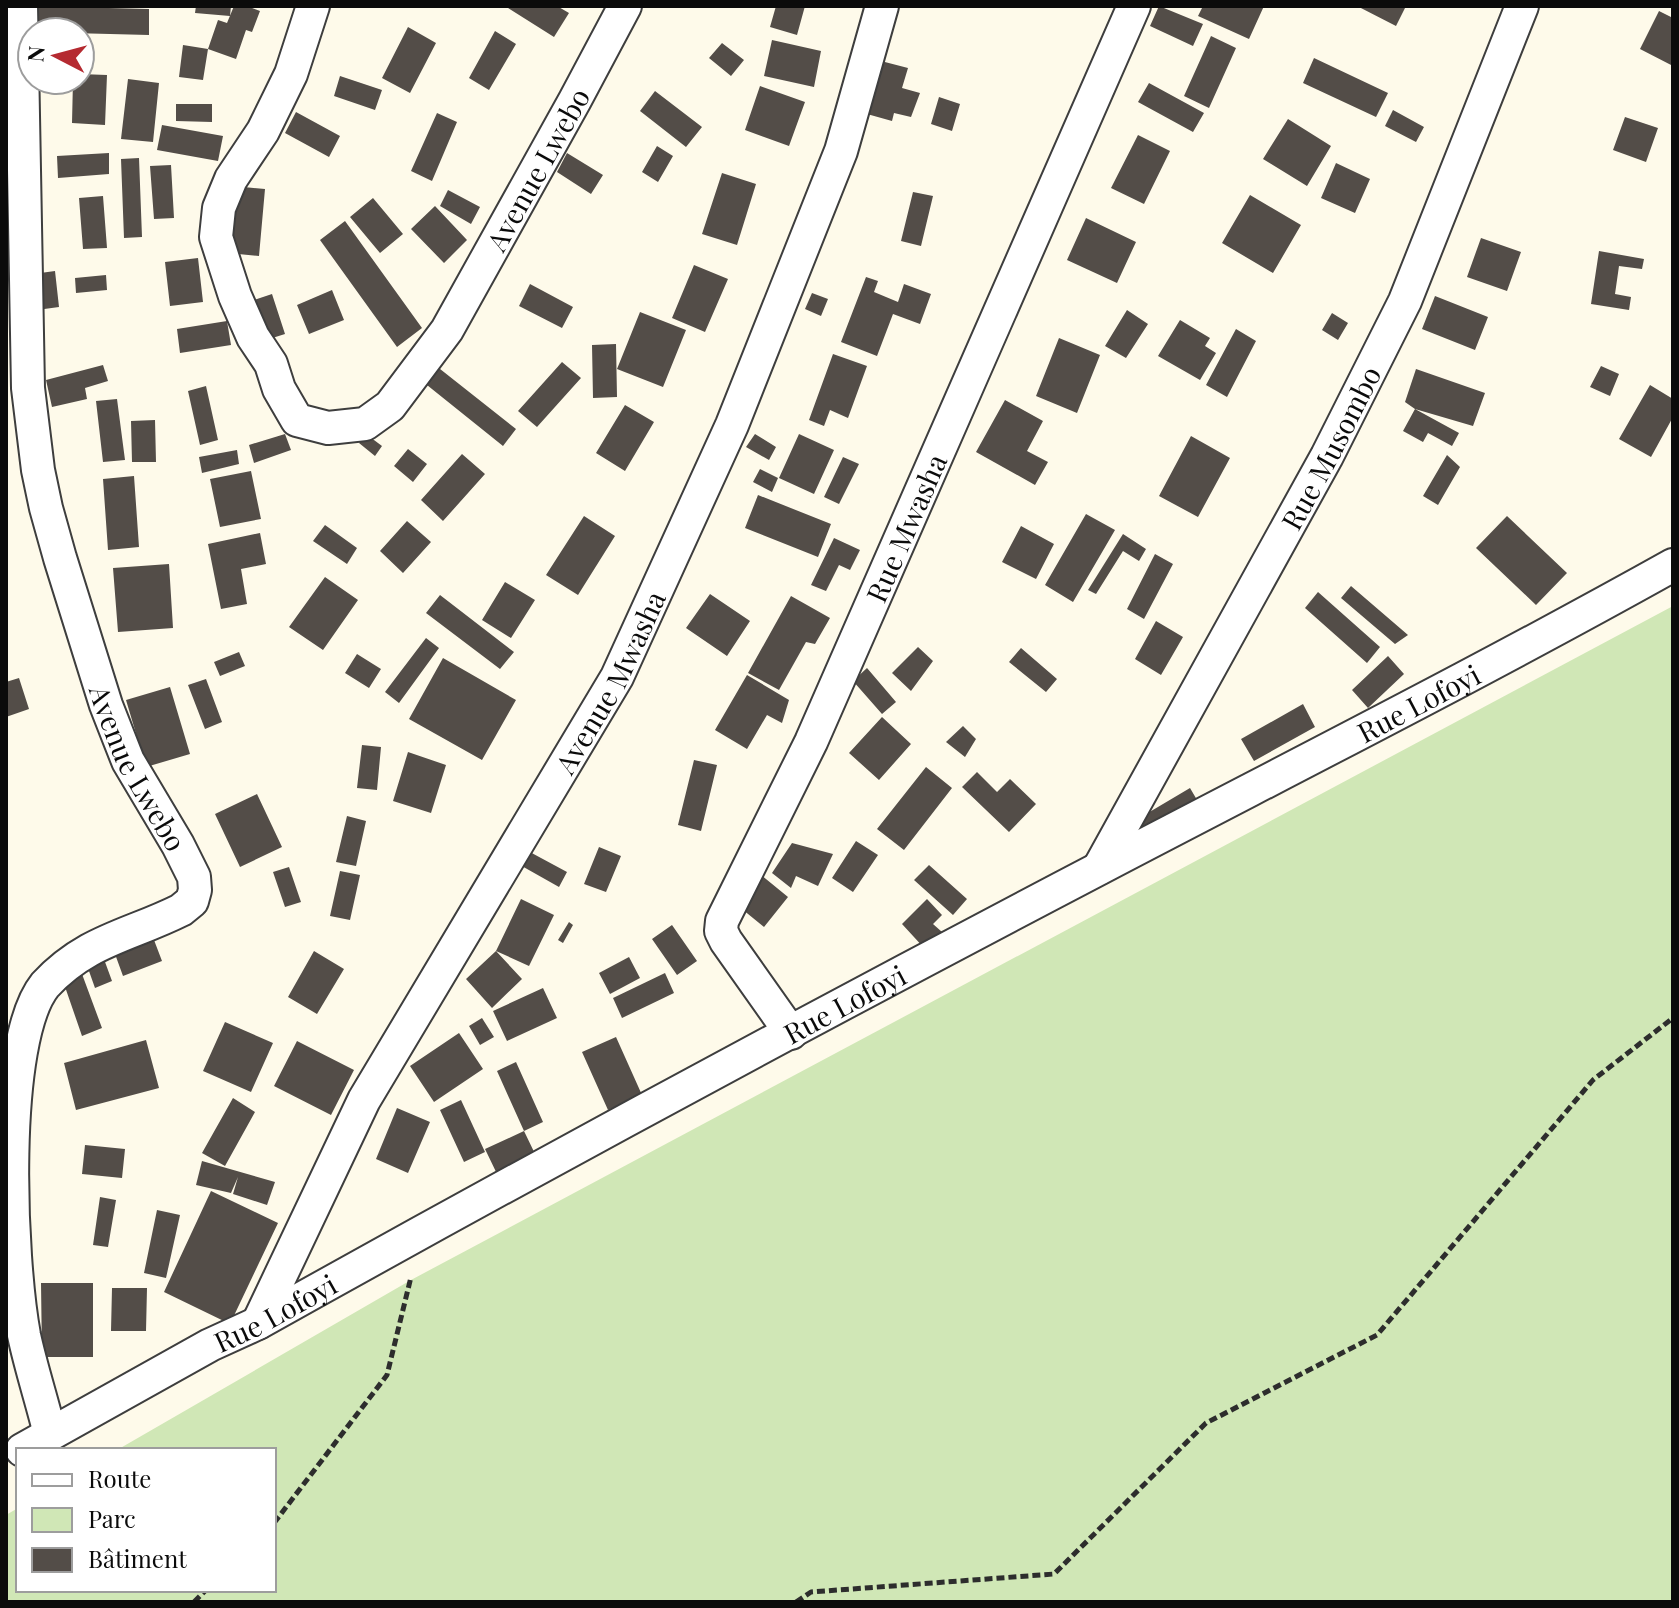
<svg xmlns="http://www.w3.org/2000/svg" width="1679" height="1608" font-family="'Playfair Display',serif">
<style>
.green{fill:#d0e7b6}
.building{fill:#534d48}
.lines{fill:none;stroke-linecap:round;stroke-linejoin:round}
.street-casing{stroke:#3e3e3e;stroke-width:36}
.path{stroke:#2d2d2d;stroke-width:5;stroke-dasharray:8 4;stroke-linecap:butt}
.street{stroke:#fff;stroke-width:32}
.labels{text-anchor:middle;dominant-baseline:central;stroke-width:8;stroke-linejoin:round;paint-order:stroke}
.street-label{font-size:28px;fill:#0b0b0b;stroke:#fff}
</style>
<rect width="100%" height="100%" fill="#fefaea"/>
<!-- green -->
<path class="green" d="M1673,606v996h-1667v-87l12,-7v82h256v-140h-157l294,-170z"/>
<!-- building -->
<path class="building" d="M29,6l120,3v26l-117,-3z
M196,6h35l-1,10 -35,-3z
M234,6h13l13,5 -8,21 -6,-2 -10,29 -28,-10 -5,31 -24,-3 4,-32 25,4 10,-29 9,3z
M505,6h52l12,7 -15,24z
M776,6h29l-8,29 -27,-8z
M1159,6l44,18 -10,22 -43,-20z
M1203,6h61l-15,33 -51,-23z
M1357,6h49l-10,20z
M1659,11l14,7v48l-33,-17z
M408,27l28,16 -26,50 -28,-15z
M495,31l21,13 -27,46 -20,-12z
M1211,36l25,12 -27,60 -25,-12z
M772,40l49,11 -7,36 -50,-11z
M722,43l22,17 -13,16 -22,-18z
M1314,58l74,35 -12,24 -73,-34z
M881,61l27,7 -6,20 18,5 -9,24 -17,-4 -2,8 -25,-7z
M80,74l27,1 -2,50 -33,-2 1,-43h7z
M340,76l42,14 -7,20 -41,-14z
M128,79l31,4 -6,59 -32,-3z
M1149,83l55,30 -11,19 -55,-30z
M760,86l45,16 -16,44 -44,-16z
M655,91l47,36 -16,20 -46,-36z
M939,97l21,7 -8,27 -21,-7z
M176,104h36v18l-36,-1z
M1393,110l31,17 -8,15 -31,-16z
M296,112l44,24 -11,21 -44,-24z
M437,113l20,9 -25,59 -21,-10z
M1625,117l33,11 -12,34 -33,-12z
M1288,119l43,27 -24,40 -44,-27z
M162,125l61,11 -5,25 -61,-11z
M1138,135l32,16 -26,53 -33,-16z
M657,146l16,10 -15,26 -16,-10z
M109,153v21l-51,4 -1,-22z
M567,153l36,22 -12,19 -34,-22z
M139,158l3,79 -18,1 -3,-79z
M1336,163l34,16 -15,34 -34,-15z
M171,165l3,53 -20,1 -4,-53z
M722,173l34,11 -19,61 -35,-11z
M234,186l31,3 -6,67 -31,-3z
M448,190l32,17 -9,17 -31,-18z
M913,192l20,4 -12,50 -20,-5z
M1250,195l51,30 -28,48 -51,-30z
M103,196l4,52 -24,1 -4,-51z
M373,198l30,36 -23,19 -30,-36z
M435,206l32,34 -23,23 -33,-34z
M1086,218l50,24 -19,41 -50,-23z
M345,221l77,107 -25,19 -77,-107z
M1481,238l40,14 -14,39 -40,-14z
M1599,251l45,8 -2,10 -23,-3 -4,28 16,3 -2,13 -38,-6z
M198,258l5,44 -33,4 -5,-44z
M694,265l34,14 -23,53 -33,-14z
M55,271l4,36 -22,3 -4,-36z
M106,275l1,15 -31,3 -1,-15z
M866,277l12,4 -4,11 24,10 6,-18 27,10 -11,30 -27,-10 -16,42 -36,-14z
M530,284l43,23 -11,21 -43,-22z
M332,290l12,30 -35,14 -12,-29z
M812,293l16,6 -7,17 -16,-7z
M272,294l13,40 -19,6 -12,-40z
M1435,296l53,21 -13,33 -53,-21z
M1127,310l21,14 -22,34 -21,-12z
M640,312l46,18 -23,57 -46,-18z
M1332,313l16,10 -10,17 -16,-10z
M1180,320l30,18 -5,8 11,7 -16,27 -42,-24z
M227,321l4,24 -51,8 -3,-24z
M1236,329l20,12 -29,56 -21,-12z
M1059,338l41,17 -23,58 -41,-17z
M616,344l1,53 -24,1 -1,-53z
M833,354l34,12 -19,52 -18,-8 -6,16 -15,-6z
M562,362l19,16 -44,49 -19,-16z
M103,365l5,16 -23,7 2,11 -35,8 -6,-27z
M435,365l81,64 -13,17 -81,-65z
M1601,366l18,8 -9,22 -20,-9z
M1416,369l69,24 -12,33 -58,-17 -10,-7z
M1650,385l23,14v18l-22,40 -32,-18z
M206,386l12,54 -18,5 -12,-54z
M117,399l8,61 -22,2 -7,-61z
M1005,400l38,21 -16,30 21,11 -13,23 -59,-33z
M625,405l29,17 -29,49 -29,-18z
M1415,409l44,24 -7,13 -24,-13 -5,9 -20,-11z
M155,420l1,42h-24l-1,-41z
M285,434l6,16 -37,13 -5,-18z
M366,434l16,12 -7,10 -16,-13z
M755,434l21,13 -7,13 -23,-13z
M799,434l35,16 -20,44 -35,-16z
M1191,436l39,22 -32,59 -39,-21z
M408,449l19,15 -14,18 -19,-16z
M237,450l2,14 -37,9 -3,-16z
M462,454l23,20 -42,47 -22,-21z
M1447,455l13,12 -22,38 -15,-9z
M843,457l16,7 -20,40 -15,-7z
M760,469l18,9 -6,14 -19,-10z
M251,471l10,48 -41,8 -10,-48z
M134,476l5,71 -31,3 -5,-71z
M758,495l73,29 -13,33 -73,-29z
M1086,514l29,16 -42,72 -28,-17z
M584,516l31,20 -37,59 -32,-20z
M1507,516l60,57 -31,32 -60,-57z
M407,521l24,21 -28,31 -23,-22z
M325,525l32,23 -10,16 -34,-23z
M1021,526l33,18 -18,35 -34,-17z
M260,533l6,31 -25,5 6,35 -26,5 -13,-65z
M1123,534l23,15 -7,12 -16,-10 -27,43 -8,-4z
M834,538l26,12 -10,20 -11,-5 -13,26 -15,-6z
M1155,554l18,10 -29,55 -17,-10z
M169,564l4,64 -55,4 -5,-64z
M325,577l33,23 -35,50 -34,-23z
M505,582l30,18 -24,38 -29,-18z
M1351,586l57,49 -13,9 -54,-46z
M1318,592l62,55 -13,16 -62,-55z
M710,594l40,27 -23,35 -41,-28z
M440,595l74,57 -14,17 -74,-56z
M791,596l39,22 -15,26 -9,-2 -27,48 -31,-17z
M1156,621l27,16 -22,38 -26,-16z
M426,638l13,10 -40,55 -14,-11z
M918,647l15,14 -22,30 -19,-18z
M1021,648l36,31 -11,13 -37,-30z
M239,652l6,14 -25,10 -6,-14z
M357,654l24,15 -12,19 -24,-15z
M1388,656l16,18 -36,34 -16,-18z
M443,658l73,42 -34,60 -73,-41z
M867,668l29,34 -14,12 -29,-33z
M747,675l42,25 -7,23 -15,-8 -20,34 -32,-19z
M19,678l10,31 -23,8v-35z
M206,679l16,43 -17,7 -17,-44z
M170,687l20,67 -44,13 -20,-67z
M1303,704l12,23 -61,34 -13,-22z
M882,717l29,27 -32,36 -30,-27z
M963,726l13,13 -11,18 -19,-15z
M362,745l19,2 -4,43 -20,-2z
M408,752l38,13 -15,48 -38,-12z
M694,760l23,5 -16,66 -23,-6z
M926,767l26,21 -48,62 -27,-21z
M977,772l20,20 13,-13 26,25 -27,28 -47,-45z
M1190,788l10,17 -54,32 -10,-17z
M257,794l25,53 -42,20 -25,-53z
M347,816l19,5 -10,45 -20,-4z
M856,841l22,14 -25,37 -21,-14z
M792,843l41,11 -15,32 -22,-10 -5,12 -19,-15z
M599,847l22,9 -15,36 -22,-8z
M528,851l39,21 -8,15 -39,-22z
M929,865l38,34 -14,16 -39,-35z
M289,867l12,35 -16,5 -12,-35z
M340,871l20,4 -10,45 -20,-4z
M761,875l27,22 -24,30 -27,-22z
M521,899l33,16 -25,51 -33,-15 26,28 -30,29 -26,-29 30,-28z
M927,899l15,16 -9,9 9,8 -17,17 -23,-25z
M569,922l4,3 -10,18 -5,-3z
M672,925l25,36 -20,14 -25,-36z
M154,940l8,21 -39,15 -8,-22z
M101,951l11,30 -17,7 -11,-31z
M314,951l30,18 -27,45 -29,-17z
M629,957l11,21 -30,16 -11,-21z
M665,973l9,20 -52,25 -9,-20z
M82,974l20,54 -20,8 -19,-55z
M543,988l14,30 -50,23 -14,-30z
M482,1018l12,19 -14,8 -11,-19z
M225,1022l48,21 -22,49 -48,-21z
M459,1033l24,36 -49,33 -24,-36z
M616,1037l26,58 -34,15 -26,-58z
M146,1040l13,48 -83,22 -12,-47z
M297,1041l57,29 -23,45 -57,-29z
M516,1062l27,60 -19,9 -27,-60z
M233,1098l22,14 -30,54 -23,-13z
M461,1100l24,52 -21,10 -24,-52z
M397,1108l33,14 -22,51 -32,-14z
M524,1131l13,27 -39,18 -13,-27z
M85,1145l40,4 -3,29 -40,-4z
M202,1161l73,21 -8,23 -34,-11 5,-17 -7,16 -35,-8z
M211,1191l67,32 -48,101 -66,-32z
M100,1197l16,3 -8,47 -15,-2z
M157,1210l23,5 -14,63 -22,-5z
M41,1283h52v74h-51z
M112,1288h35l-1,43h-35z"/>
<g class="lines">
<!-- street casing -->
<g class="street-casing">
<g id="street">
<path id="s1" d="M21,6l7,382 10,82 8,38 14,50 46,147 22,56 50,84 16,32 1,13 -3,11 -11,9c-52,26 -94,30 -136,75 -45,56 -35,275 -21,350 7,33 18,66 26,99"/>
<path id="s2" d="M313,6l-22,68 -28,57 -32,48 -12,29 -3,29 19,59 18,41 18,27 8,25 18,31 31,8 37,-4 25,-18 57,-76 128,-230 50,-94"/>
<path id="s3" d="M1099,868l228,-412 78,-155 117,-295"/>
<path id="s4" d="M791,1033l-65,-92 -5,-10 1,-10 89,-179 323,-736"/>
<path id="s5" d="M258,1323l106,-223 253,-423 115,-252 109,-274 41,-145"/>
<path id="s6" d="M22,1450l188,-105 48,-22c279,-156 561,-308 844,-456 191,-100 383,-197 571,-302"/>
</g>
</g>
<!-- path -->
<path class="path" d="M274,1523l113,-148 24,-98
M194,1602l12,-12
M796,1602l15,-10 243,-18 152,-151 171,-88 216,-255 80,-62"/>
<!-- street -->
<use href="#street" class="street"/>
</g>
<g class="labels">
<!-- street labels -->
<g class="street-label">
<text stroke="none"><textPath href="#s2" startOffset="834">Avenue Lwebo</textPath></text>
<text stroke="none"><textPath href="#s3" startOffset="480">Rue Musombo</textPath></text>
<text stroke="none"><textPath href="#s4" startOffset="568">Rue Mwasha</textPath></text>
<text stroke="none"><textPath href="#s5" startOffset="732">Avenue Mwasha</textPath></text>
<text stroke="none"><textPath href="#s6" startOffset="1584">Rue Lofoyi</textPath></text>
<text stroke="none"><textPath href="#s1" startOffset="780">Avenue Lwebo</textPath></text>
<text stroke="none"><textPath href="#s6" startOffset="936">Rue Lofoyi</textPath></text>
<text stroke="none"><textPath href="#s6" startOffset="288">Rue Lofoyi</textPath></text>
</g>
</g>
<!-- border -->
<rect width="1679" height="1608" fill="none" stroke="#0b0b0b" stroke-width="16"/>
<!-- legend -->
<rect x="16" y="1448" width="260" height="144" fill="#ffffff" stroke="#9d9d9d" stroke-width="2"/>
<rect x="32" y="1474" width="40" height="12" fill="#ffffff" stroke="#9d9d9d" stroke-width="2"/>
<text x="88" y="1488" font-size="24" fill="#0b0b0b">Route</text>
<rect x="32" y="1508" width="40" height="24" fill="#d0e7b6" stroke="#9d9d9d" stroke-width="2"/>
<text x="88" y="1528" font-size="24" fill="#0b0b0b">Parc</text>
<rect x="32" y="1548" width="40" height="24" fill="#534d48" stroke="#9d9d9d" stroke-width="2"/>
<text x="88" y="1568" font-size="24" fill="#0b0b0b">Bâtiment</text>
<!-- north arrow -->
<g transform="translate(56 56) rotate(276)"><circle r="38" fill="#ffffff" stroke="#9d9d9d" stroke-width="2"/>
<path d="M0-6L14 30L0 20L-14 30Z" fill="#b52a31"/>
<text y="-12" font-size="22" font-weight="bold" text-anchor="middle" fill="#0b0b0b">N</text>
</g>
</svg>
